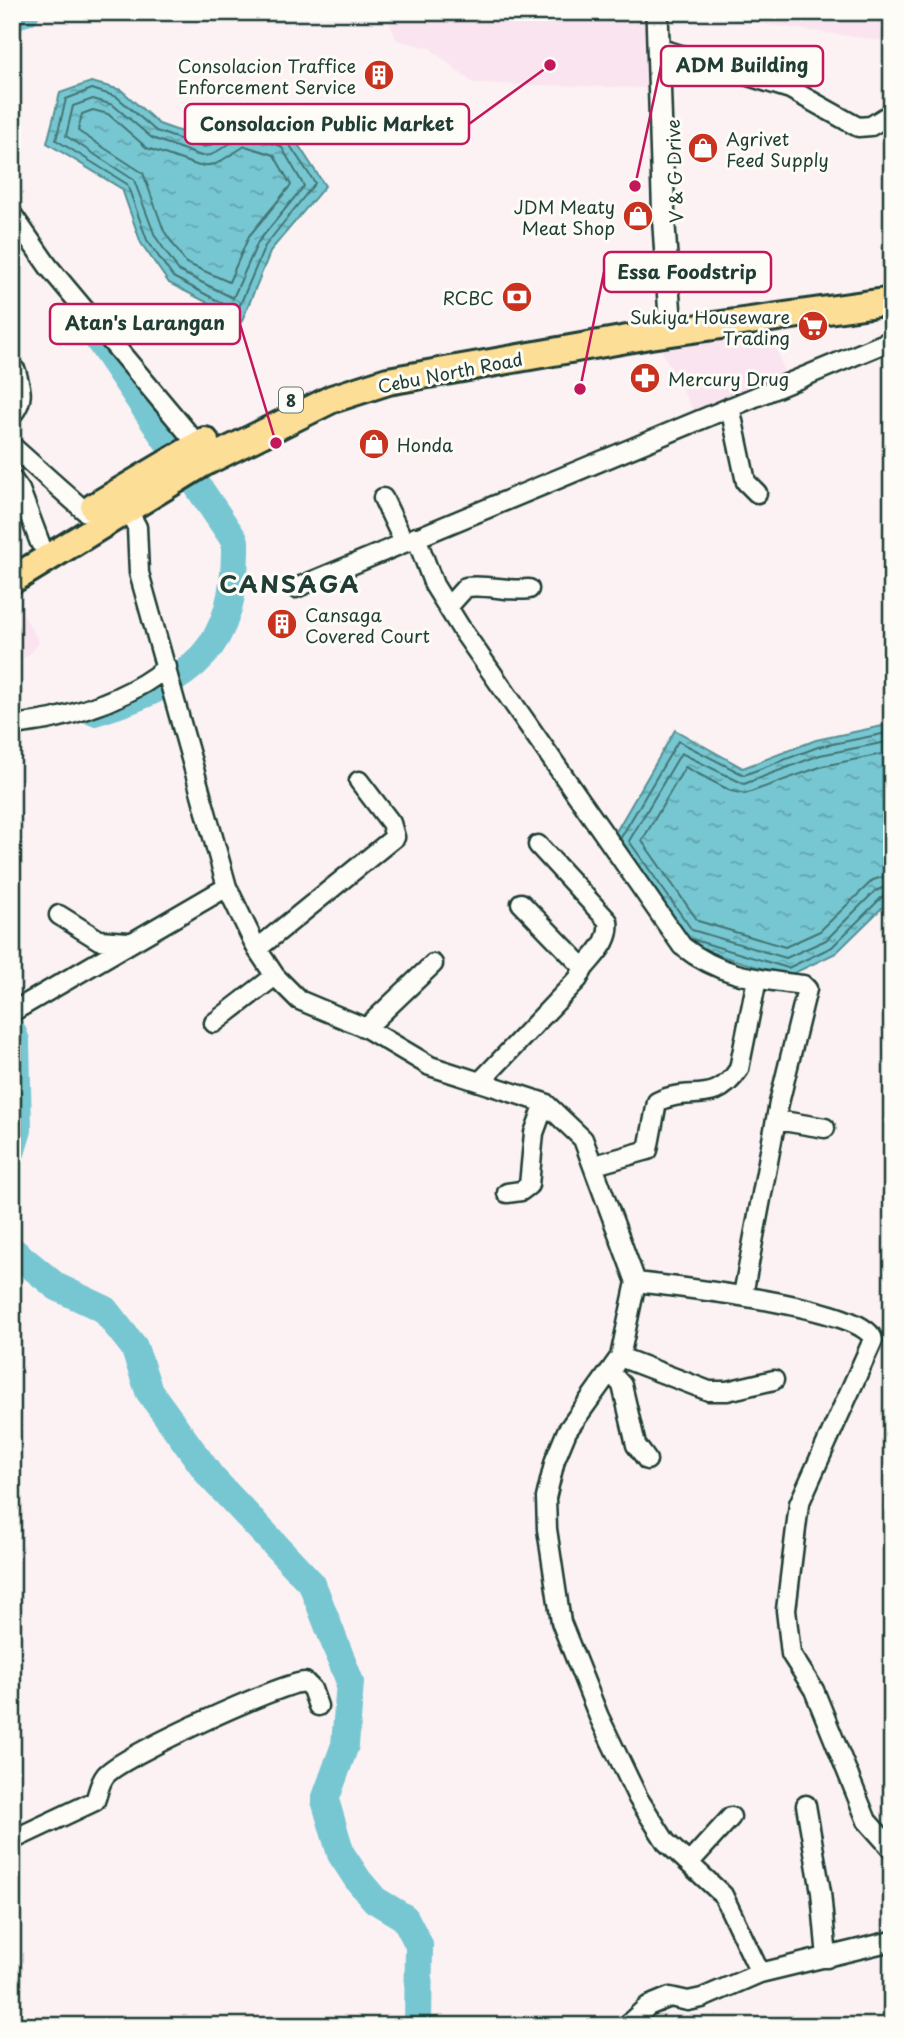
<svg xmlns="http://www.w3.org/2000/svg" width="904" height="2038" font-family="'Playpen Sans',sans-serif">
<style>
.built{fill:#fae4ef}
.water{fill:url(#water-ripples);stroke:#549093;stroke-width:2}
.lines{fill:none;stroke-linecap:round;stroke-linejoin:round}
.shore{stroke:#427473;stroke-width:2}
.river{stroke:#77c7d2;stroke-width:28}
.minor-casing{stroke:#1f3d34;stroke-width:23}
.tertiary-casing{stroke:#1f3d34;stroke-width:26}
.primary-casing{stroke:#1f3d34;stroke-width:32}
.minor{stroke:#fdfcf7;stroke-width:18}
.tertiary{stroke:#fdfcf7;stroke-width:21}
.primary{stroke:#fdde96;stroke-width:26}
.labels{text-anchor:middle;dominant-baseline:central;stroke-width:6;stroke-linejoin:round;paint-order:stroke}
.shield{fill:#fdfcf7;stroke:#62766e;stroke-width:2}
.shield-label{font-size:16px;font-weight:bold;fill:#1f3d34}
.poi-label{font-size:18px;fill:#1f3d34;stroke:#fdfcf7;text-anchor:end}
.street-label{font-size:18px;fill:#1f3d34;stroke:#fdfcf7}
.district-label{font-size:24px;font-weight:bold;letter-spacing:2px;fill:#1f3d34;stroke:#fdfcf7}
.leader{fill:none;stroke:#c2185b;stroke-width:2.5}
.callout-dot{fill:#c2185b;stroke:#fdfcf7;stroke-width:2.5}
.callout{fill:#fdfcf7;stroke:#c2185b;stroke-width:2.5}
.callout-label{font-size:19px;text-anchor:middle;font-weight:bold;fill:#1f3d34}
</style>
<defs>
<pattern id="water-ripples" width="26" height="14" patternUnits="userSpaceOnUse" patternTransform="scale(1.75)"><rect width="26" height="14" fill="#77c7d2"/><path d="M2 4q2-2 4 0t4 0M15 11q2-2 4 0t4 0" fill="none" stroke="#61a3ab"/></pattern>
</defs>
<rect width="100%" height="100%" fill="#fcf1f3"/>
<filter id="ink" filterUnits="userSpaceOnUse"><feTurbulence type="fractalNoise" baseFrequency=".0143" numOctaves="2"/><feDisplacementMap in="SourceGraphic" scale="14" xChannelSelector="R" yChannelSelector="G"/><feConvolveMatrix kernelMatrix="1 2 1 2 8 2 1 2 1" color-interpolation-filters="sRGB"/></filter>
<g filter="url(#ink)">
<!-- built -->
<path class="built" d="M385,12h259l5,76 -176,-5 -43,-35 -33,-8z
M681,12h211v30z
M771,334l17,49 -91,34 -36,-67z
M12,595l27,47 -8,11 -19,11z"/>
<!-- water -->
<path class="water" d="M91,82l30,8 38,34 45,16 37,-23 49,15 35,54 -54,64 -29,71 -13,15 -11,-28 -49,-25 -28,-40 -19,-54 -75,-46 13,-50z
M892,724v174l-56,55 -48,23 -106,-32 -72,-102 65,-112 68,38 73,-28z"/>
<g class="lines">
<!-- shore -->
<path class="shore" d="M92,89l25,8 39,34 46,16 7,-1 33,-21 43,13 30,45 -50,63 -31,73 -5,-1 -7,-15 -49,-26 -26,-37 -20,-56 -71,-44 10,-41z
M93,99l20,6 39,33 49,18 10,-1 33,-20 37,11 23,40 -46,56 -25,56 -54,-27 -24,-35 -21,-56 -68,-44 7,-30z
M93,110l15,4 39,34 52,18 17,-2 29,-18 29,9 17,30 -42,51 -20,46 -43,-19 -22,-32 -21,-58 -65,-42 4,-17z
M892,741l-72,14 -76,29 -63,-31 -52,88 63,89 94,28 40,-18 49,-49 17,-7
M892,752l-69,14 -78,28 -14,-3 -46,-24 -43,74 56,80 87,26 35,-16 53,-51 19,-6
M620,839l58,-98 66,34 74,-28 74,-15
M691,939l97,29 44,-21 49,-49 11,-5"/>
<!-- river -->
<path class="river" d="M12,16l14,-4
M79,311l156,230c2,109 -42,141 -141,171
M12,1031l4,10 2,89 -6,20
M12,1250l45,37 47,22 30,38 15,44 62,86 101,107 38,98 -5,63 -20,55 16,54 17,26 17,20 30,18 14,27 -1,81"/>
<!-- minor casing -->
<g class="minor-casing">
<path id="minor" d="M658,48l132,41 68,38 13,-1 21,-13
M12,214l36,52 150,179
M730,407l16,75 11,11
M12,415c13,-16 9,-26 4,-44
M12,446l74,66
M12,479l8,11 20,53
M383,498l21,44
M126,507l11,20 2,46 88,314 30,62 18,27 24,24 67,28 64,38 115,37 38,36 53,143 -16,75 -53,74 -12,29 -9,38 1,31 14,93 38,95 39,81 28,44 57,53 37,78
M416,537l18,48 28,45 220,316c38,30 73,33 121,39l4,4 -28,114 -36,192
M296,588l596,-248
M448,607l18,-20c22,-3 41,5 63,2
M12,726c15,-4 30,-4 44,-8 38,-9 81,-26 111,-51
M538,845l70,76c3,20 -12,32 -24,47
M59,915l40,25 29,2
M257,949l138,-112 -4,-14 -32,-42
M12,1012l215,-125
M214,1023l61,-47
M366,1028l67,-64
M480,1082l98,-103 6,-11 -63,-65
M777,1120l48,8
M595,1165l53,-15 9,-48c32,-17 57,6 82,-33l18,-90
M507,1193l14,-2 8,-6 5,-52 11,-30
M636,1282c33,4 233,25 237,58l-74,164 -13,106 5,44 23,36 53,131 25,28
M620,1357l89,34h18l47,-11
M610,1372l12,13 14,60 11,15
M806,1805l15,87 6,66
M12,1840l83,-39c3,-8 5,-19 10,-25 13,-18 177,-94 200,-94l7,7 6,17
M690,1862l41,-45
M626,2026l22,-20 22,-9 18,4 14,-3 58,-25 132,-32"/>
</g>
<!-- tertiary casing -->
<g class="tertiary-casing">
<path id="tertiary" d="M657,12l7,214 7,106"/>
</g>
<!-- primary casing -->
<g class="primary-casing">
<path id="primary" d="M94,507l111,-66
M12,580l191,-117 129,-64 56,-18 262,-46 242,-34"/>
</g>
<!-- minor -->
<use href="#minor" class="minor"/>
<!-- tertiary -->
<use href="#tertiary" class="tertiary"/>
<!-- primary -->
<use href="#primary" class="primary"/>
</g>
</g>
<!-- icons -->
<defs>
<g id="building-disc" transform="scale(1.575)"><circle r="9.5" fill="#c8321e" stroke="#fdfcf7"/><path d="M-4-6H4V6H1V3H-1V6H-4ZM-2.5-4.3h1.7v1.8h-1.7ZM.8-4.3h1.7v1.8H.8ZM-2.5-1h1.7V.8h-1.7ZM.8-1h1.7V.8H.8Z" fill="#fff"/></g>
<g id="shop-disc" transform="scale(1.575)"><circle r="9.5" fill="#c8321e" stroke="#fdfcf7"/><path d="M-5-2.5h2.3a2.7 3.5 0 0 1 5.4 0H5L5.5 6h-11ZM-1.5-2.5h3a1.5 2.3 0 0 0-3 0Z" fill="#fff"/></g>
<g id="bank-disc" transform="scale(1.575)"><circle r="9.5" fill="#c8321e" stroke="#fdfcf7"/><path d="M-6-4H6V4H-6ZM0-2.3a2.3 2.3 0 1 0 0 4.6a2.3 2.3 0 1 0 0-4.6Z" fill="#fff"/></g>
<g id="supermarket-disc" transform="scale(1.575)"><circle r="9.5" fill="#c8321e" stroke="#fdfcf7"/><path d="M-6-5.5h2.5l.6 2H6L4.5 2H-2.5L-4.4-4H-6ZM-1.5 3.2a1.3 1.3 0 1 0 .1 0ZM3 3.2a1.3 1.3 0 1 0 .1 0Z" fill="#fff"/></g>
<g id="pharmacy-disc" transform="scale(1.575)"><circle r="9.5" fill="#c8321e" stroke="#fdfcf7"/><path d="M-2-6h4v4h4v4h-4v4h-4v-4h-4v-4h4Z" fill="#fff"/></g>
</defs>
<g fill-rule="evenodd">
<use href="#building-disc" x="379" y="75"/>
<use href="#shop-disc" x="703" y="148"/>
<use href="#shop-disc" x="638" y="216"/>
<use href="#bank-disc" x="517" y="297"/>
<use href="#supermarket-disc" x="813" y="326"/>
<use href="#pharmacy-disc" x="645" y="378"/>
<use href="#shop-disc" x="374" y="444"/>
<use href="#building-disc" x="282" y="624"/>
</g>
<g class="labels">
<!-- shield labels -->
<rect class="shield" x="279" y="387.5" width="24" height="25" rx="5"/>
<g class="shield-label">
<text x="291" y="400">8</text>
</g>
<!-- poi labels -->
<g class="poi-label">
<text x="356" y="65">Consolacion Traffice<tspan x="356" dy="21">Enforcement Service</tspan></text>
<text x="726" y="138" text-anchor="start">Agrivet<tspan x="726" dy="21">Feed Supply</tspan></text>
<text x="615" y="206">JDM Meaty<tspan x="615" dy="21">Meat Shop</tspan></text>
<text x="494" y="297">RCBC</text>
<text x="790" y="316">Sukiya Houseware<tspan x="790" dy="21">Trading</tspan></text>
<text x="668" y="378" text-anchor="start">Mercury Drug</text>
<text x="397" y="444" text-anchor="start">Honda</text>
<text x="305" y="614" text-anchor="start">Cansaga<tspan x="305" dy="21">Covered Court</tspan></text>
</g>
<!-- street labels -->
<g class="street-label">
<text transform="translate(674 171) rotate(-92)">V &amp; G Drive</text>
<text transform="translate(450 372) rotate(-11)">Cebu North Road</text>
</g>
<!-- district labels -->
<g class="district-label">
<text x="290" y="583">CANSAGA</text>
</g>
</g>
<!-- callouts -->
<path class="leader" d="M635 186L661 66M550 65L469 124M580 389L604 272M276 443L240 324"/>
<g class="callout-dot">
<circle cx="635" cy="186" r="7"/>
<circle cx="550" cy="65" r="7"/>
<circle cx="580" cy="389" r="7"/>
<circle cx="276" cy="443" r="7"/>
</g>
<g class="callout">
<rect x="661" y="46" width="162" height="40" rx="7"/>
<rect x="185" y="104" width="284" height="40" rx="7"/>
<rect x="604" y="252" width="167" height="40" rx="7"/>
<rect x="50" y="304" width="190" height="40" rx="7"/>
</g>
<g class="callout-label">
<text x="742" y="72">ADM Building</text>
<text x="327" y="131">Consolacion Public Market</text>
<text x="687" y="279">Essa Foodstrip</text>
<text x="145" y="330">Atan's Larangan</text>
</g>
<!-- margin -->
<rect width="904" height="2038" fill="none" stroke="#fdfcf7" stroke-width="42"/>
<rect x="21" y="21" width="862" height="1996" fill="none" stroke="#1f3d34" stroke-width="2.5" filter="url(#ink)"/>
</svg>
